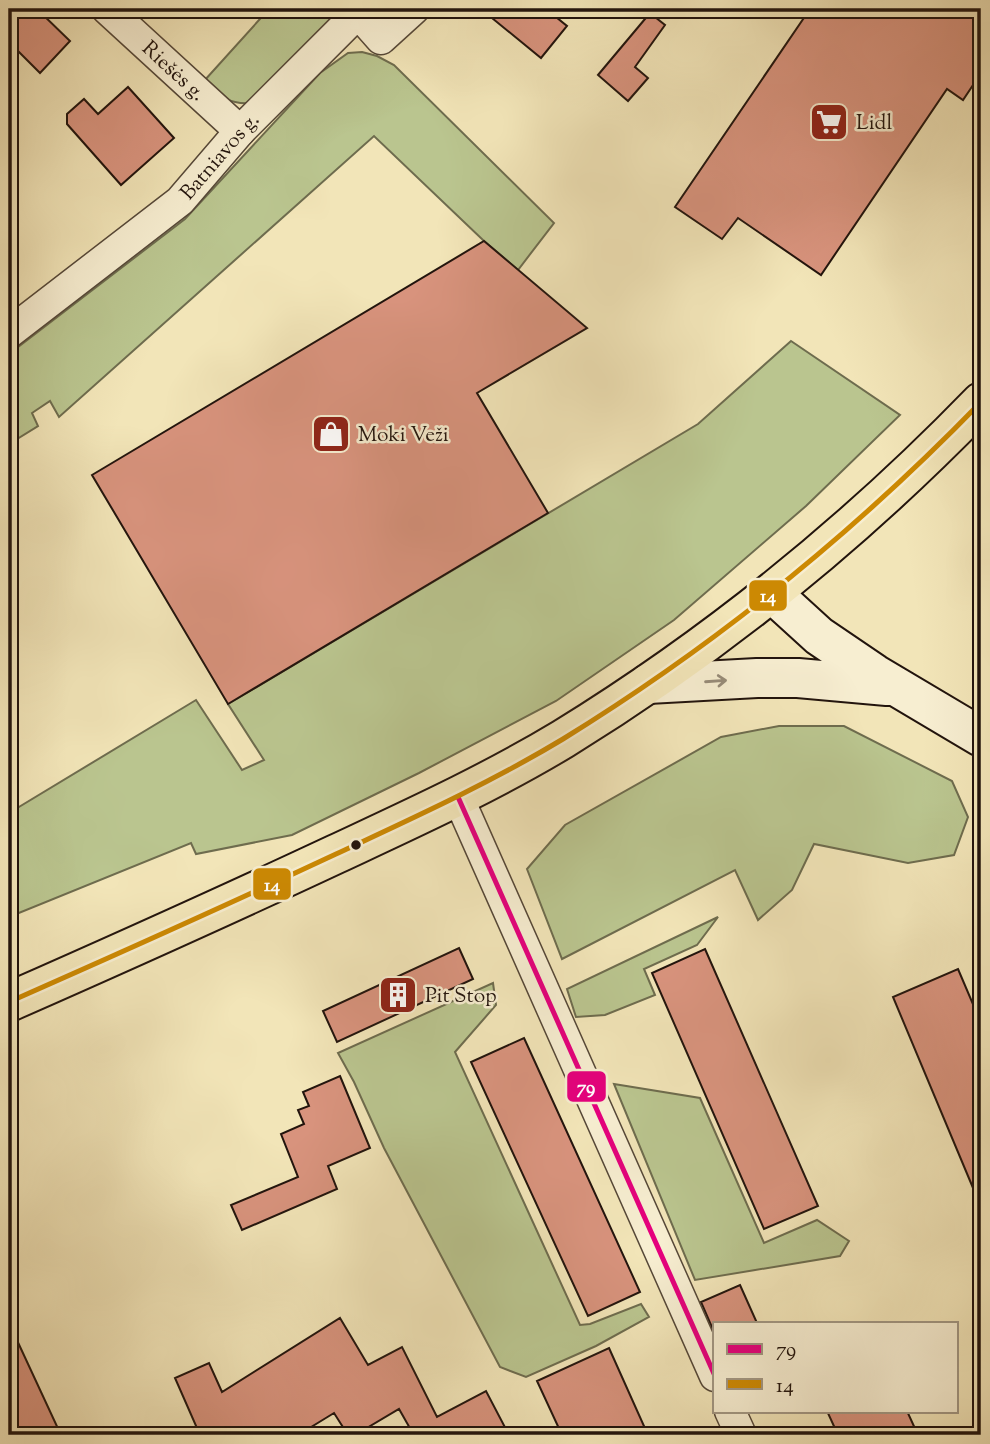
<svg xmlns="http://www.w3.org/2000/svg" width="990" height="1444" viewBox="0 0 990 1444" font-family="'Sorts Mill Goudy',serif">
  <rect width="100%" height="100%" fill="#f2e5b8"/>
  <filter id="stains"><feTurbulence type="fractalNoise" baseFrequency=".00286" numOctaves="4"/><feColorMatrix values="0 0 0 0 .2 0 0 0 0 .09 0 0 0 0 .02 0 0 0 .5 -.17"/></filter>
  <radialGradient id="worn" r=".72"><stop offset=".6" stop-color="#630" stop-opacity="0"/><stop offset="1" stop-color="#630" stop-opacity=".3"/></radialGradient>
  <path fill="#bac58f" stroke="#6e6c4e" stroke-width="2" d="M269 9H332L329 23 251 103C229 105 219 95 204 81Z
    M362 52 377 56 394 65 554 223 518 270 484 241 374 136 59 417 50 401 32 413 38 426 9 444V354L185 219 320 73 348 53Z
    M791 341 900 415 806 506 674 620 556 701 419 773 292 835 196 854 191 843 9 917V813L196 700 242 770 264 760 228 704 698 424Z
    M779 726H844L952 781 968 817 954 855 908 863 814 844 792 890 758 920 735 870 562 959 527 869 565 825 721 737Z
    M718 917 697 945 644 969 655 995 605 1015 576 1017 567 989Z
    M493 983 496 1005 455 1052 580 1325 590 1324 641 1304 649 1317 596 1346 526 1377 500 1367 384 1148 354 1082 338 1053Z
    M614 1084 700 1098 764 1243 817 1220 849 1241 840 1256 695 1280Z"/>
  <path fill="#d8937d" stroke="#22140d" stroke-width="2" d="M9 9H37L70 41 40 73 9 42Z
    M481 9H546L567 26 541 58Z
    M810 9H981V73L963 100 947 89 821 275 738 218 722 239 675 207Z
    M650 13 665 25 635 67 648 78 628 101 598 75Z
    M128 87 174 138 121 185 67 124V114L84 99 98 114Z
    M484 241 587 328 477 393 548 513 228 704 92 475Z
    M459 948 473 979 337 1042 323 1011Z
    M705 949 818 1206 764 1229 652 973Z
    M958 969 981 1023V1207L893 997Z
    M524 1038 640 1292 588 1316 471 1062Z
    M340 1076 370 1148 328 1166 337 1189 242 1230 231 1205 298 1177 281 1134 304 1124 298 1110 309 1106 303 1092Z
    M740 1285 757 1323H715L714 1332 701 1302Z
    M340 1318 368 1365 402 1347 437 1417 486 1391 509 1435H402L411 1430 399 1409 355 1435H348L334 1413 298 1435H200L175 1378 209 1363 222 1392Z
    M9 1323 61 1435H9Z
    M609 1348 648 1435H562L537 1381Z
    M827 1411H907L918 1435H838Z"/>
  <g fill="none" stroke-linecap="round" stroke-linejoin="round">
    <defs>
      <g id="minor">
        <path id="s1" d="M107 9 240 131"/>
        <path id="s2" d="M9 333 180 201 240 131 358 13 381 39 414 9"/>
        <path d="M458 797 715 1376"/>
        <path d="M730 1411 741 1435"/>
      </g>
      <path id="secondary" d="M773 594 819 636 875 674 981 737
        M648 684 757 678H798L887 686"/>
      <path id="primary" d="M9 1002C118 954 227 905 336 854 413 818 490 783 563 739 719 643 854 533 981 402"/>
    </defs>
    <use href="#minor" stroke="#564838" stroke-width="33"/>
    <use href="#secondary" stroke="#22140d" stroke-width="42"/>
    <use href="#primary" stroke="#22140d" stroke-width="42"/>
    <use href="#minor" stroke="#f7eed1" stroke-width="30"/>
    <use href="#secondary" stroke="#f7eed1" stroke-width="38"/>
    <use href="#primary" stroke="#f2e5b8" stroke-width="38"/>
    <defs>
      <path id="bus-1" d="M458 797 715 1376"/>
      <path id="bus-2" d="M9 1002C118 954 227 905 336 854 413 818 490 783 563 739 719 643 854 533 981 402"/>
    </defs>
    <use href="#bus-1" stroke="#f7eed1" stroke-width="10"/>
    <use href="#bus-2" stroke="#f7eed1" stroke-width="10"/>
    <use href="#bus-1" stroke="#e5007d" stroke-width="5"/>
    <use href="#bus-2" stroke="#cc8903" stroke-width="5"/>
  </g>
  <defs><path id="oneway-shaft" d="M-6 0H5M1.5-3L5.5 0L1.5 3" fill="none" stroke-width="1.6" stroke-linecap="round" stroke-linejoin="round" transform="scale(1.75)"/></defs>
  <use stroke="#978c79" href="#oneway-shaft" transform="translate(716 681) rotate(-4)"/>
  <defs>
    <symbol id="supermarket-square" viewBox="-11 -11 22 22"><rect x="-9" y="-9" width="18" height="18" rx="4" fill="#8f2418" stroke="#f7eed1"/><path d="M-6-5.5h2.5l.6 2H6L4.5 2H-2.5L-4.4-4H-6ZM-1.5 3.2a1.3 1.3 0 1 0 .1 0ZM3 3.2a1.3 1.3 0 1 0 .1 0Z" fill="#fff"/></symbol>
    <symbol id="shop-square" viewBox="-11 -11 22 22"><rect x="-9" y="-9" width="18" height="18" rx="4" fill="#8f2418" stroke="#f7eed1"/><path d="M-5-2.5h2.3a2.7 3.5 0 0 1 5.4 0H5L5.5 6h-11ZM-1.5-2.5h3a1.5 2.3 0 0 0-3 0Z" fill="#fff"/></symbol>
    <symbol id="building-square" viewBox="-11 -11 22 22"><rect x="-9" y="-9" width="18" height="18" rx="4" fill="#8f2418" stroke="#f7eed1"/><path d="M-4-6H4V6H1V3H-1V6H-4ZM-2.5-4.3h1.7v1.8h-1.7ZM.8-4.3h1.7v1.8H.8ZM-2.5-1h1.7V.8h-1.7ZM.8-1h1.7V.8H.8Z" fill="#fff"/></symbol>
  </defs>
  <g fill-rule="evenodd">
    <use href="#supermarket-square" x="807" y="100" width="44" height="44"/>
    <use href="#shop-square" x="309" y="412" width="44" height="44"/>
    <use href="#building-square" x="376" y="973" width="44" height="44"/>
  </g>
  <circle fill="#22140d" stroke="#f7eed1" stroke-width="2.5" cx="356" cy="845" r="6"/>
  <g text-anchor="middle" stroke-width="5" stroke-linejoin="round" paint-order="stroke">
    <g font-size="21" fill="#22140d" stroke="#f7eed1">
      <text dy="7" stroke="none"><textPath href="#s1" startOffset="91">Riešės g.</textPath></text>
      <text dy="7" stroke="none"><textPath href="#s2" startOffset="276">Batniavos g.</textPath></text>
    </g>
    <g font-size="21" fill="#22140d" stroke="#f7eed1" text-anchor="start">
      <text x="856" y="129">Lidl</text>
      <text x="358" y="441">Moki Veži</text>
      <text x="425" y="1002">Pit Stop</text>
    </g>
  </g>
  <g stroke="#f7eed1" stroke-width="2.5">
    <rect x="748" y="579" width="40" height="33" rx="7" fill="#cc8903"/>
    <rect x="252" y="867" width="40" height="34" rx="7" fill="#cc8903"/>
    <rect x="566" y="1070" width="41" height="33" rx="7" fill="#e5007d"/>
  </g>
  <g font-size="19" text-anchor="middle" font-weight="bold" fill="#fff">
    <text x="768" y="602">14</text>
    <text x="272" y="891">14</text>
    <text x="586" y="1093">79</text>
  </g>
  <rect width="990" height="1444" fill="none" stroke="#f2e5b8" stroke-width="35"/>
  <rect x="10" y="10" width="969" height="1423" fill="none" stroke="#22140d" stroke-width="3.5"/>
  <rect x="18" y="18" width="955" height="1409" fill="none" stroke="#22140d" stroke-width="2"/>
  <rect x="713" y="1322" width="245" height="91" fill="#f7eed1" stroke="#a29783" stroke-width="2"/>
  <rect x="727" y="1344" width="35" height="10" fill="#e5007d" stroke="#a29783" stroke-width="2"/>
  <text x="776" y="1356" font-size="21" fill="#22140d">79</text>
  <rect x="727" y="1379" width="35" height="10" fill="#cc8903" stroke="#a29783" stroke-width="2"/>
  <text x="776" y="1392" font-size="21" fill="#22140d">14</text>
  <rect width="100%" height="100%" filter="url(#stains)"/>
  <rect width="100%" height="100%" fill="url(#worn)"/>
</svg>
